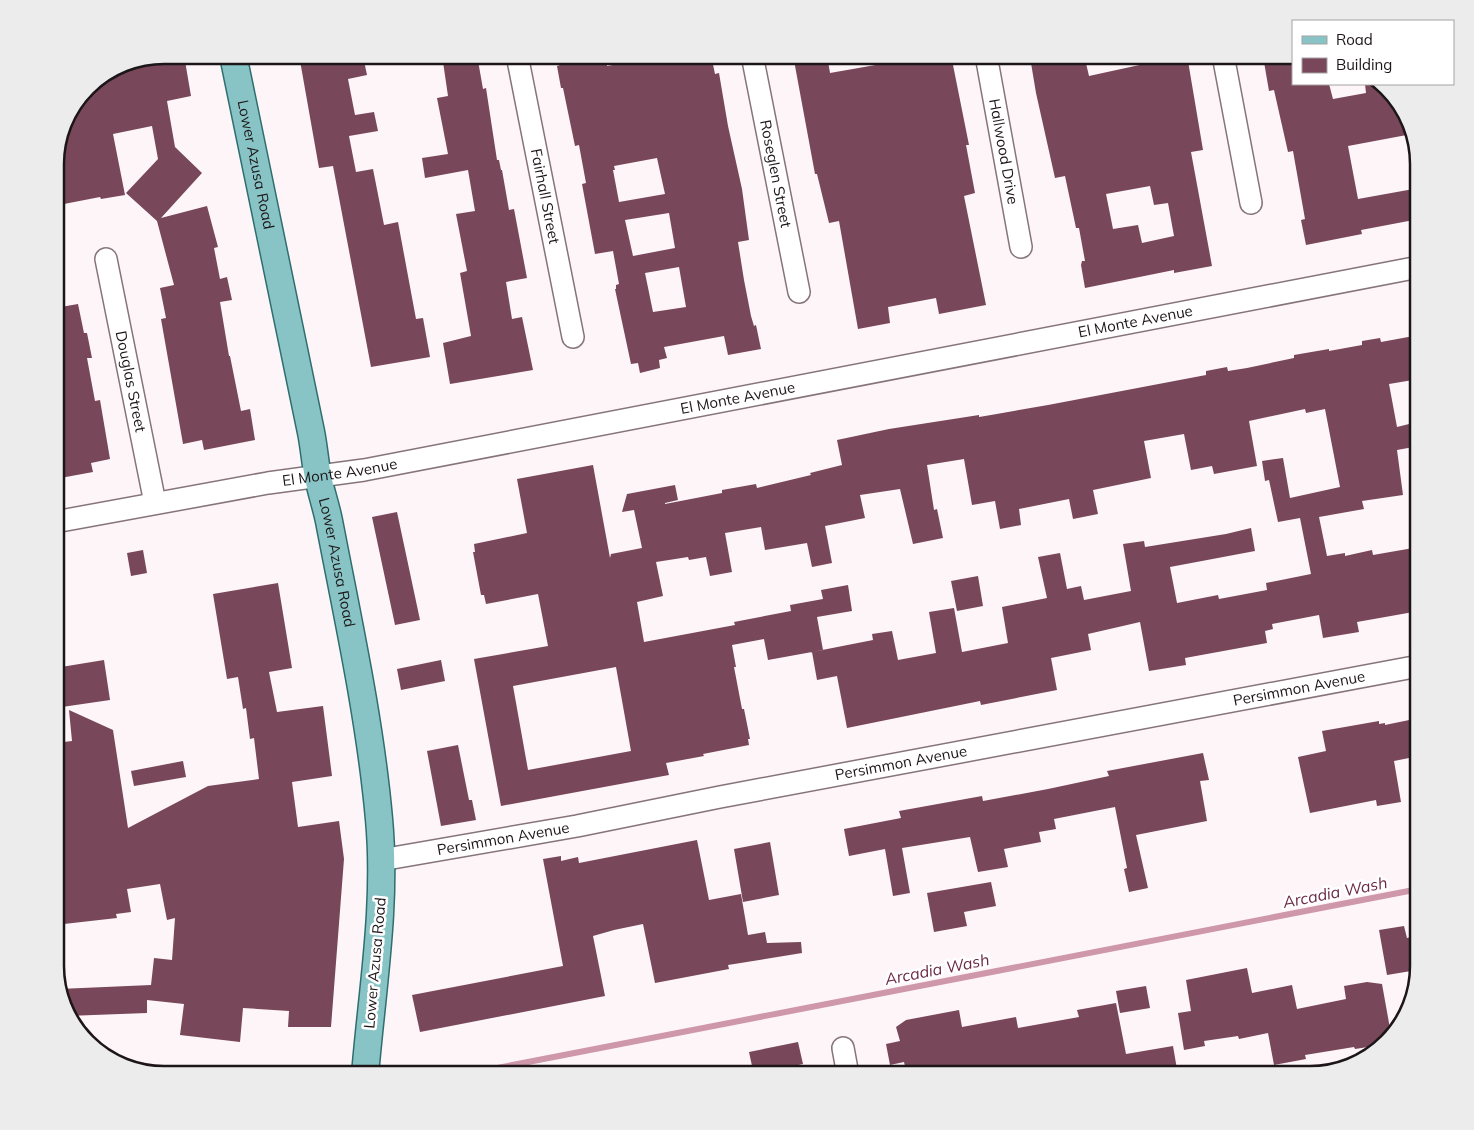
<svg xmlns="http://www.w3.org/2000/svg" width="1474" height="1130" viewBox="0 0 1474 1130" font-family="Mulish,sans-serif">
  <rect width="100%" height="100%" fill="#fef5f8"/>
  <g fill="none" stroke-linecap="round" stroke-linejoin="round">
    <path stroke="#ce97aa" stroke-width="6" d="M461 1075 1419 889"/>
  </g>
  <path fill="#784759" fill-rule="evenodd" d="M164 55H184L191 96 167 101 175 147 202 173 161 218 207 206 218 247 214 248 220 279 227 277 232 300 220 302 229 356H230L241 411 250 409 255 440 204 450 202 440 183 444 161 319 166 318 160 288 174 285 157 221 126 193 158 159 152 126 113 134 125 195 101 199 100 197 64 204 55 157 64 124 73 123 71 110 92 82 123 63Z
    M299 55H331L332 62 363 56 367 75 348 79 355 115 374 112 378 131 349 136 356 172 373 169 384 225 398 222 416 319 423 318 430 357 371 367 333 166 319 168Z
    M442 55H477L483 89 486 88 497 160H499L501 170H502L509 210 514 209 527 278 506 282 512 319 522 317 533 370 450 384 443 343 471 336 460 273 467 271 456 214 475 211 468 170 425 178 422 158 448 154 437 98 448 96Z
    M558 55H605L607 66 659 57 660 63 701 55H711L715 74 719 73 728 126 742 189 749 240 738 242 744 280 751 316 754 326 756 325 761 349 728 355 724 336 664 347 667 358 659 360 660 368 640 373 638 363 631 364 615 289H616V285L619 284 613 251 595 254 582 184 586 183 579 145 575 146 563 88H561L557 66 560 65ZM657 158 665 194 619 202 613 170H615L614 166ZM669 213 675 248 633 256 625 220ZM679 267 686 307 653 312 645 273Z
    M793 55H827L830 73 904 60 903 55H951L969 145H966L975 193 964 196 986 305 939 314 936 298 888 307 890 323 858 329 839 221 829 223 817 174H815Z
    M1033 55H1081L1082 59H1085L1089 76 1144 64 1143 55H1187L1203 150 1191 152 1212 266 1174 273V270L1085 288 1081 265 1082 261H1085L1079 228H1076L1065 176 1055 178 1036 93 1031 63H1034ZM1150 186 1154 205 1168 203 1174 236 1142 243 1138 225 1113 229 1106 194Z
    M1293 57V84H1329L1333 99 1366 93 1365 84H1382L1408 116 1412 134 1348 146 1358 199 1419 188V219L1361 230 1362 234 1306 245 1301 220 1305 219 1293 151 1288 152 1274 90 1269 91 1264 62Z
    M78 304 84 333H87L92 358H87L95 401 100 400 110 459 91 463 93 472 55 479V308Z
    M1419 335V379L1389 384 1397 427 1413 423 1414 426 1419 425V446L1397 450 1403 495 1362 501 1364 509 1319 517 1327 556 1345 553V556L1372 550 1373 555 1419 547V611L1357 622 1359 632 1323 638 1319 615 1272 624 1273 629 1265 631 1267 643 1185 658 1186 665 1149 671 1140 622 1088 634 1091 650 1051 658 1057 690 981 705 980 701 847 728 837 676 817 680 812 652 873 640 872 634 892 631 898 660 936 653 929 612 954 608 962 652 1008 643 1002 607 1047 598 1038 557 1060 553 1067 589 1081 586 1084 600 1131 591 1123 544 1144 541 1145 547 1226 534 1251 528 1255 551 1170 567 1177 603 1218 595 1219 599 1267 590 1266 583 1311 574 1300 518 1278 522 1269 480 1265 481 1262 461 1283 458 1290 498 1340 487 1325 409 1306 413 1305 409 1249 421 1257 466 1214 474 1212 466 1191 470 1184 434 1144 441 1151 478 1093 490 1098 514 1073 519 1069 499 1019 509 1021 525 1000 529 995 501 972 505 964 459 927 465 934 510 937 509 943 538 913 544 900 489 860 495 865 518 825 526 832 563 812 567 807 543 765 550 761 527 725 533 732 572 710 576 706 557 689 560 688 557 656 562 663 596 637 602 644 642 735 625 734 622 791 611 790 605 823 599 821 590 848 585 852 611 817 617 823 650 768 660 764 639 732 645 736 667H734L742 709H744L750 739H748L749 745 703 754 704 756 666 763 669 775 501 806 474 659 548 646 538 594 486 604 484 595H481L473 552H475L474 544 527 533 517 479 593 465 610 558 611 554 642 548 634 510 622 512 627 494 675 485 678 500 665 503V504L722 493V490L756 484 757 488 811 475 810 473 842 465 837 440 889 429 979 415V417L991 415 1048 405 1206 375V371L1227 367 1228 371 1247 368 1294 358V355L1329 349V351L1362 345V341L1380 338 1381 342ZM616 667 631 751 528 770 513 686Z
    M397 512 420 620 395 625 372 517Z
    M143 550 147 573 131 576 127 553Z
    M978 576 983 606 957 611 951 581Z
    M278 583 292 668 269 672 277 712 323 706 332 776 292 782 298 827 339 821 344 859 331 1027H288L289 1011 243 1008 240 1042 180 1035 184 1004 147 1000V1013L67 1016 59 989 151 985 154 958 172 960 175 918 167 920 160 884 127 889 131 912 116 914 117 918 55 925V743L72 741 69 710 113 730 128 828 208 786 259 779 254 738 250 739 246 708 243 709 238 677 227 679 213 594Z
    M104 660 110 700 55 708V668Z
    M441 660 445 681 401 690 397 669Z
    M1419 718V756L1394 761 1401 802 1377 806 1376 800 1310 813 1298 757 1326 751 1322 731 1379 721V724L1385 723V725Z
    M458 745 469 800H472L476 820 441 826 427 751Z
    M1203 753 1209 780 1200 781 1207 821 1136 835 1148 888 1129 892 1124 869 1127 868 1115 807 1054 819 1056 829 1039 832 1041 842 1004 849 1008 867 978 872 970 837 902 848 910 893 893 896 885 849 849 856 844 829 901 818 899 811 982 796 983 801 1048 789 1109 776 1107 771Z
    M183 761 186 777 134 786 131 771Z
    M697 840 709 900 741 894 748 935 765 932 767 943 801 942 802 953 728 965 729 969 655 983 643 924 614 930 593 936 605 996 420 1032 412 995 563 966 543 859 561 856V861L578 857 579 863Z
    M770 842 779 895 743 902 734 849Z
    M991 882 996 906 964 912 967 926 934 932 927 893Z
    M1404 926 1407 938 1416 936 1419 961 1410 963 1411 971 1387 975 1379 930Z
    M1247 968 1252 993 1292 985 1297 1009 1346 999 1344 986 1367 982 1382 984 1391 1034 1382 1036 1383 1043 1381 1045 1355 1049 1354 1047 1305 1055 1306 1059 1274 1065 1268 1033 1239 1039 1238 1036 1204 1041 1205 1046 1184 1050 1178 1013 1191 1011 1186 980Z
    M1146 986 1150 1008 1120 1013 1116 991Z
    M1116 1003 1126 1054 1173 1046 1178 1075H907L904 1062 890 1065 886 1044 900 1041 896 1027 906 1020 959 1010 962 1027 1016 1017 1018 1028 1079 1017 1077 1010Z
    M798 1042 803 1064 785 1068 786 1075H754L749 1052Z"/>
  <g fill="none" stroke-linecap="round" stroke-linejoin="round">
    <defs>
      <g id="minor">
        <path id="s1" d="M517 55 573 337"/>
        <path id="s2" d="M752 55 799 292"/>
        <path id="s3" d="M986 55 1021 247"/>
        <path d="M1223 55 1251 203"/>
        <path id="s4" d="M106 259 155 503"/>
        <path id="s5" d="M55 522 268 483 364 470 1419 267"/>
        <path id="s6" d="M381 860 577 826 720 797 1419 666"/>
        <path d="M843 1048 848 1075"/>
      </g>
      <g id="major">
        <path id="s7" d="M233 55 311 432C314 447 315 462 318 477 321 492 326 506 329 521 348 620 370 719 379 819 387 905 372 990 365 1075"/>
      </g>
    </defs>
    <use href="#minor" stroke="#86747a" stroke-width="24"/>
    <use href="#major" stroke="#2f6d6f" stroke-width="29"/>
    <use href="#minor" stroke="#fff" stroke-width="21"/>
    <use href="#major" stroke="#88c4c5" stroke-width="26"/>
  </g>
  <g text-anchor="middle" stroke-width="5" stroke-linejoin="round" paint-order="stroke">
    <g font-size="15" fill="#1d1618" stroke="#fff">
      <text dy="5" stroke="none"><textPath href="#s3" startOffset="98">Hallwood Drive</textPath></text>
      <text dy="5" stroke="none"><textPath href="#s7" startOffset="112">Lower Azusa Road</textPath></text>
      <text dy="5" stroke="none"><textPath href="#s2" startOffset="121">Roseglen Street</textPath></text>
      <text dy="5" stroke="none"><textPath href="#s1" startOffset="144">Fairhall Street</textPath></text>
      <text dy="5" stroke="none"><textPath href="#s5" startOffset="1099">El Monte Avenue</textPath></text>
      <text dy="5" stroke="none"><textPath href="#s4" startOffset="125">Douglas Street</textPath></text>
      <text dy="5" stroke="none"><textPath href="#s5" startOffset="694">El Monte Avenue</textPath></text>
      <text dy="5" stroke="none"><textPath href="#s5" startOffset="289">El Monte Avenue</textPath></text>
      <text dy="5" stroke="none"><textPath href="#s7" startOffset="518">Lower Azusa Road</textPath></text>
      <text dy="5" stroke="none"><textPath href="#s6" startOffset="934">Persimmon Avenue</textPath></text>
      <text dy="5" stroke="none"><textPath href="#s6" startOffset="529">Persimmon Avenue</textPath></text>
      <text dy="5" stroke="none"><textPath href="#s6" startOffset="124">Persimmon Avenue</textPath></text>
      <text transform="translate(375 963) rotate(-85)" y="5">Lower Azusa Road</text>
    </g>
    <g font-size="16" font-style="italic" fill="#6c2945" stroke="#fff">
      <text transform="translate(1335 892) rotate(-11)" y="6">Arcadia Wash</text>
      <text transform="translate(937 969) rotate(-11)" y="6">Arcadia Wash</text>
    </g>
  </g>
  <path d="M0 0H1474V1130H0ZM164 64H1310A100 100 0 0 1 1410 164V966A100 100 0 0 1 1310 1066H164A100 100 0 0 1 64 966V164A100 100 0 0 1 164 64Z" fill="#edeced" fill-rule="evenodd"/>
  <path fill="none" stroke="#1d1618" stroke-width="2.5" d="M164 64H1310A100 100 0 0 1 1410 164V966A100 100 0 0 1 1310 1066H164A100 100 0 0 1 64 966V164A100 100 0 0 1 164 64Z"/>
  <rect x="1292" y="20" width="162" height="65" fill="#ffffff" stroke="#a5a2a3"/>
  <rect x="1302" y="36" width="25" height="8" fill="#88c4c5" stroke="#a5a2a3"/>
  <text x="1336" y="45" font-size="15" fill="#1d1618">Road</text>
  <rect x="1302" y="58" width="25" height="15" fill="#784759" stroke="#a5a2a3"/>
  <text x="1336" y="70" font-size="15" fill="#1d1618">Building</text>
</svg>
